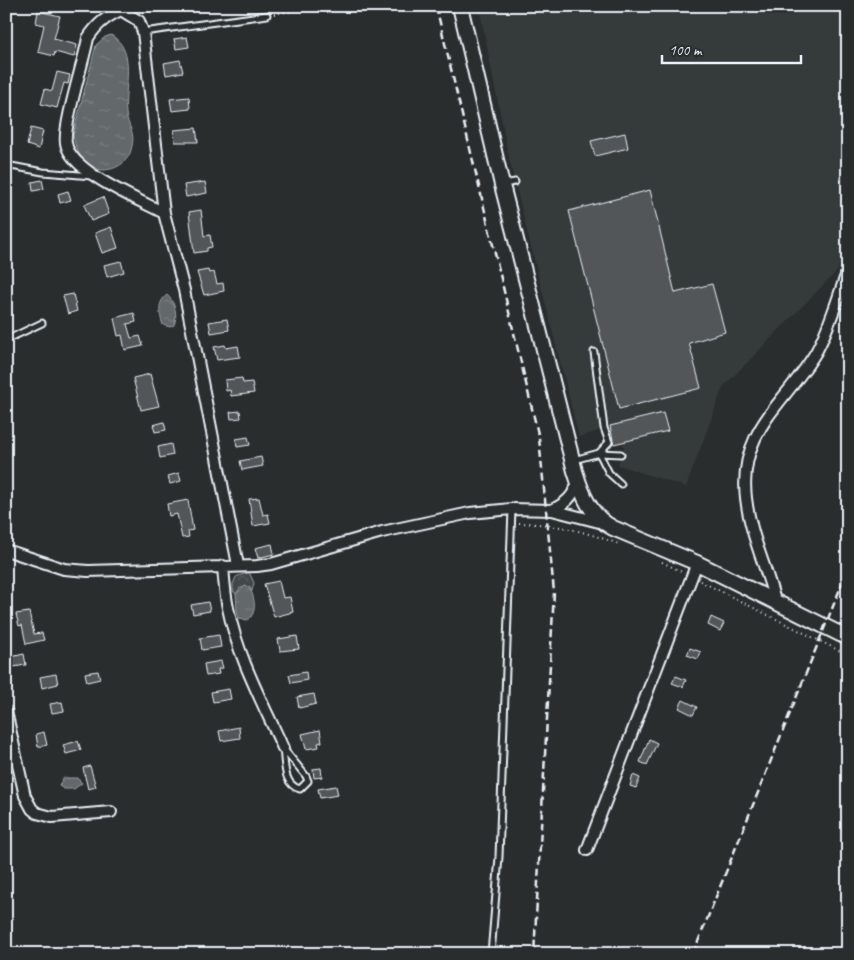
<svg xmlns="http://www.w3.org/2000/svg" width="854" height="960" viewBox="0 0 854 960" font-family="Caveat,sans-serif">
  <defs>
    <pattern id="forest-crowns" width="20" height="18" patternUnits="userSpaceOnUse" patternTransform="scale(1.25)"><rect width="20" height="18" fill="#424648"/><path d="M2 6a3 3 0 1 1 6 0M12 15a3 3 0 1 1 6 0" fill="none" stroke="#5d6163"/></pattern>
    <pattern id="water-ripples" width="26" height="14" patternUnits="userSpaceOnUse" patternTransform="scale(1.25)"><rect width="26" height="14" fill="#63686b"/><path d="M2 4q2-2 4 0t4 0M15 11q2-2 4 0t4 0" fill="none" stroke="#797e81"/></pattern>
  </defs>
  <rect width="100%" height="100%" fill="#2a2d2e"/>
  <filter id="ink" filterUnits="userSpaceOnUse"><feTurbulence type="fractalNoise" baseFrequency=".02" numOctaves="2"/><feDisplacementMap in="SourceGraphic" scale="10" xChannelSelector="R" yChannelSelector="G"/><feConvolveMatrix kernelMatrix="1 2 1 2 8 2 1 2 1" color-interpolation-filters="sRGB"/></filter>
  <g filter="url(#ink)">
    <path fill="#363a3b" d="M479 6H848V215L838 270 723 387 686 487 618 465 624 447 622 442 614 444 610 427 579 437 510 163Z"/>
    <path fill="url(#forest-crowns)" stroke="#959ca0" d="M249 572 254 583 252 591 249 587 240 588 236 594 233 591V584L236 577Z"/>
    <path fill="url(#water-ripples)" stroke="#989fa3" d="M111 35C138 51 123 88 126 113 127 127 137 131 131 150 127 166 107 175 91 167 80 162 75 146 73 135L96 45 105 37Z
      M167 295C175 301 178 316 174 325L170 327 163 325C159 314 157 302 167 295Z
      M245 586 249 587C255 597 258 614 247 620L239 618 237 611 236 594Z
      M63 778H77L82 783 74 789H64L59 786Z"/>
    <path fill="#535759" stroke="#e8f1f8" d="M38 11 60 16 54 39 77 45 74 57 55 52 54 56 38 52 44 25 36 23Z
      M187 37 189 47 176 49 174 39Z
      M180 60 183 72 166 75 164 63Z
      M57 72 70 75 68 84 64 83 57 108 41 104 45 89 52 91Z
      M189 97 190 109 172 111 170 99Z
      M31 128 43 131 39 149 27 145Z
      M196 128 198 142H175L174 130Z
      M625 133 628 148 595 156 591 141Z
      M42 180 44 189 33 191 32 182Z
      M205 182 207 193 186 197 184 185Z
      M650 190 675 293 712 284 725 332 689 343 701 388 619 409 569 211Z
      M68 191 71 200 60 203 58 194Z
      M103 197 109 214 91 221 84 205Z
      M201 210 204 236 210 235 212 247 207 248V251L194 253 189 212Z
      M111 227 118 248 102 253 95 233Z
      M121 261 124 272 107 277 104 265Z
      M208 270 209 273 214 272 217 284 223 283 224 291 204 295 197 272Z
      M73 294 77 311 68 314 63 296Z
      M134 313 136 322 127 324 131 338 140 336 143 346 125 350 122 335 118 336 114 318Z
      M227 319 229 330 211 333 209 322Z
      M225 345 226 348 238 346 240 357 217 360 214 347Z
      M150 374 159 406 141 410 133 378Z
      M242 378 243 383 252 382 254 393 231 396 230 390 226 391 225 380Z
      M240 411 241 418 231 419 230 412Z
      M663 413 668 431 614 444 610 426Z
      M164 422 166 430 155 432 153 425Z
      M248 437 250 445 237 447 236 439Z
      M171 444 173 455 160 458 158 447Z
      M261 457 263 466 242 470 240 461Z
      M179 473 181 481 170 484 168 476Z
      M259 498 263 515 268 514 270 523 253 526 249 499Z
      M188 500 193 530 188 531 189 537 182 538 177 514 169 516 167 504Z
      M272 544 274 554 258 558 255 548Z
      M279 581 283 598 290 597 293 612 274 617 264 584Z
      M208 602 210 611 193 614 191 605Z
      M29 612 34 634 42 633 44 640 26 644 22 625 19 626 16 614Z
      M711 617 724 623 720 631 708 625Z
      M219 635 221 647 202 650 200 638Z
      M297 636 299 649 280 651 278 639Z
      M690 648 701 652 698 659 687 655Z
      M24 654 26 665 13 667 11 657Z
      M221 661 223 668 218 669 219 674 206 676 204 664Z
      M98 671 100 679 87 682 85 673Z
      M306 672 307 680 291 683 289 675Z
      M56 674 58 684 42 688 40 677Z
      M676 676 686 680 683 687 672 683Z
      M229 689 231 699 213 702 211 692Z
      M314 694 316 704 299 708 297 697Z
      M683 700 697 707 693 715 679 708Z
      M62 702 64 711 52 713 50 704Z
      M239 727 240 738 221 741 219 731Z
      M320 730 322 742 318 743 319 747 306 749 302 734Z
      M44 732 47 745 38 747 36 734Z
      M649 739 657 743 647 765 640 762Z
      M78 741 81 750 66 754 63 745Z
      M90 766 96 787 88 789 83 768Z
      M321 768 322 777 314 778 313 769Z
      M633 775 640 778 636 788 630 786Z
      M336 786 338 795 320 798 318 789Z"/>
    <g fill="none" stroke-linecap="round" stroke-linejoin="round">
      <defs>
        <path id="lane" d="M143 32 267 15
          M6 165 43 172 92 176
          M503 184 515 182
          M6 340 42 323
          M574 460 599 453 609 442 604 428 594 352
          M621 484 609 473 599 453 621 454
          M283 748 306 776 308 781 300 789C283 785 285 763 283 748Z
          M491 954 499 857 512 509"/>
        <path id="street" d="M121 6V10L139 21 143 32 164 213 184 290 238 565
          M121 10C106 17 97 24 88 38 84 61 63 125 66 143 70 172 140 200 164 213
          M552 510C566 503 572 498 578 483
          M6 550 64 569 88 571 257 566 271 564 382 532 470 513 512 509 552 510 603 523
          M223 566C224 580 225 595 228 608 238 658 263 703 283 748
          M775 601C766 566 750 534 746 498 738 430 785 404 816 352 830 327 838 296 848 270
          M6 711 25 796 32 809 37 813 52 817 111 812
          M587 850 697 563"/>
        <path id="secondary" d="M460 6 502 185 575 471C582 494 590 516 613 528L697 563 848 638"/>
      </defs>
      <use href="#lane" stroke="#e8f1f8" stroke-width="9"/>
      <use href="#street" stroke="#e8f1f8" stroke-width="14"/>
      <use href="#secondary" stroke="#e8f1f8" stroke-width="18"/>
      <path stroke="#e8f1f8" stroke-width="2" stroke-dasharray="1 4" stroke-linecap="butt" d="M274 14C308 7 344 10 379 6
        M519 523C559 524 582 531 619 544
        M662 562 682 572
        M700 581 848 655"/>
      <use href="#lane" stroke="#2a2d2e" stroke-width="5"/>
      <use href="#street" stroke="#2a2d2e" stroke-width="10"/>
      <use href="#secondary" stroke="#2a2d2e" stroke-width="14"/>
      <path stroke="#e8f1f8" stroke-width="2.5" stroke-dasharray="8 4" stroke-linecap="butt" d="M436 6 539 438 554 592 534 954
        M693 954 848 569"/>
    </g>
  </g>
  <rect width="854" height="960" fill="none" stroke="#2a2d2e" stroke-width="25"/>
  <rect x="12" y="12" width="829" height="935" fill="none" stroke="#e8f1f8" stroke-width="2" filter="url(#ink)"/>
  <path d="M662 55v8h139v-8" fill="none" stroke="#e8f1f8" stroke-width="2.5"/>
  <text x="669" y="55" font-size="15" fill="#e8f1f8" stroke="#2a2d2e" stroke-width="4" paint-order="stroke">100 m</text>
</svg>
